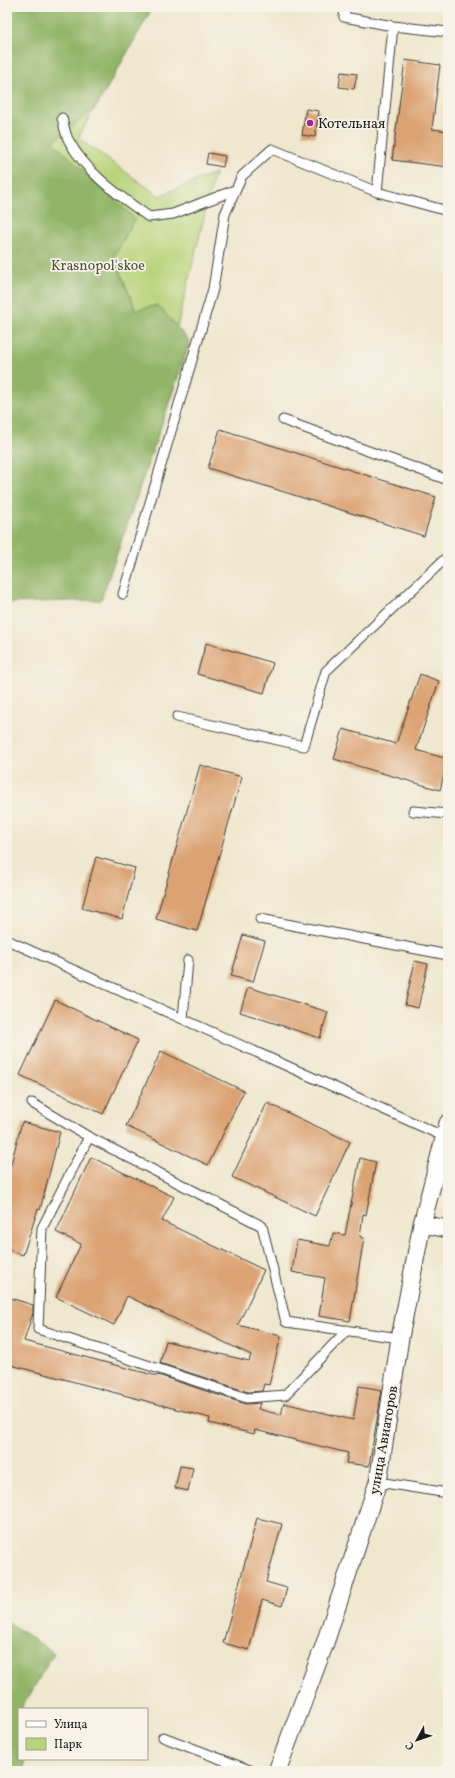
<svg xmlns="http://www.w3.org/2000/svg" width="455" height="1778" viewBox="0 0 455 1778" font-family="Vollkorn,serif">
  <rect width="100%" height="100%" fill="#f7f3e8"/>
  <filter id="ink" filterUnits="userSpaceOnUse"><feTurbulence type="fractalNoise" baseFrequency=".025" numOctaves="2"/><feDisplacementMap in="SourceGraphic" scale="8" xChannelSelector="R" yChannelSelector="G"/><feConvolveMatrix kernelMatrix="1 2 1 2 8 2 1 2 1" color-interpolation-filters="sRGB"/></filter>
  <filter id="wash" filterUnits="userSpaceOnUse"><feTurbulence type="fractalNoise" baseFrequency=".012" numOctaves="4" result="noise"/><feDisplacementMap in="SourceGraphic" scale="16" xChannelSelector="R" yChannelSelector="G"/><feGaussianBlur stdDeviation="0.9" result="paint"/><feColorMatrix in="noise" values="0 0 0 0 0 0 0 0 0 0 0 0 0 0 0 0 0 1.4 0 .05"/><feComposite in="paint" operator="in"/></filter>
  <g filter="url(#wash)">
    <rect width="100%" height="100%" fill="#efe7ce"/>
    <path fill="#b7d378" stroke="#6a784a" d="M7 7H152L78 138 159 196 215 173 158 404 7 345Z"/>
    <path fill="#91b568" stroke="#566842" d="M7 7H153L97 106 53 142 135 219 114 257 136 310 158 305 190 342 101 600 7 603Z
      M7 1621 54 1653 21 1709H19V1759H24V1771H7Z"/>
    <g id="blocks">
      <path fill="#dba373" d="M405 60 440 65 432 129 448 131V167L392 160Z
        M341 72 357 74 354 89 339 87Z
        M306 109 319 111 315 137 302 135Z
        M208 153 225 156 223 167 206 164Z
        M220 429 436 497 424 536 208 468Z
        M206 643 273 663 264 693 197 674Z
        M420 674 439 681 416 750 448 759 440 790 334 759 343 729 396 744Z
        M200 765 242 777 197 931 156 919Z
        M96 857 135 868 122 919 82 908Z
        M243 935 265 941 253 982 231 976Z
        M415 961 428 964 418 1008 405 1005Z
        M248 987 328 1012 320 1038 240 1012Z
        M55 1000 138 1040 103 1114 20 1075Z
        M161 1051 244 1091 208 1165 126 1126Z
        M267 1103 350 1142 315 1216 232 1177Z
        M22 1122 60 1132 40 1210 38 1209 23 1255 7 1249V1179Z
        M91 1157 174 1197 162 1221 264 1270 238 1325 281 1336 269 1385 264 1384 262 1391 248 1392 160 1363 166 1341 249 1361 251 1355 127 1296 114 1325 56 1297 81 1244 56 1232Z
        M360 1158 376 1162 366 1215 363 1214 360 1237 364 1238 350 1321 319 1316 325 1278 292 1272 297 1240 330 1246 333 1233 345 1235Z
        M7 1297 33 1305V1313L24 1341 157 1376 158 1375 245 1404 260 1403 258 1409 281 1415 284 1403 353 1420 359 1386 382 1390 369 1466 346 1463 348 1453 255 1430 254 1434 209 1423 210 1418 7 1364Z
        M180 1466 193 1468 188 1491 175 1488Z
        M257 1518 282 1524 266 1582 287 1588 282 1606 262 1600 249 1650 223 1643Z"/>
    </g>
  </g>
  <g filter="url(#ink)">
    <use href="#blocks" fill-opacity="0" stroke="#3c3a37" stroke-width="1"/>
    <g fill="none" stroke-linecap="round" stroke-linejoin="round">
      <defs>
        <path id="service" d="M345 7 344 17 393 26 448 32
          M62 118C64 125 65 134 69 141 87 174 120 196 149 217L173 214 235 190
          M377 192 393 26
          M283 420 448 480
          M123 594 213 289 225 214 242 176 272 149 377 192 448 211
          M177 717 304 746 326 671 448 556
          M413 811 448 814
          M260 919 448 955
          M7 940 445 1137
          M183 1019 188 960
          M32 1103 89 1137 262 1226 286 1322 400 1338
          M89 1137 42 1228 38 1329 247 1398 285 1395 347 1330
          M378 1482 448 1493
          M163 1737 252 1771"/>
        <path id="minor" d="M422 1224 448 1229
          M277 1771 324 1646 378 1482 400 1338 422 1224 448 1123"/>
      </defs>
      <use href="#service" stroke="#3c3a37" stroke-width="11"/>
      <use href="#minor" stroke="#3c3a37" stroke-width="19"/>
      <use href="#service" stroke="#fff" stroke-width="9"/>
      <use href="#minor" stroke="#fff" stroke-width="17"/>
    </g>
  </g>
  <circle fill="#b5179e" stroke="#f7f3e8" stroke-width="1.5" cx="310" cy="123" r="4"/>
  <g text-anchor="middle" stroke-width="3.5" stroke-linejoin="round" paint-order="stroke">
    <g font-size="14" fill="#1c1c1c" stroke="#f7f3e8" text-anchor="start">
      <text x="318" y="128">Котельная</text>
    </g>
    <g font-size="14" fill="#4a5338" stroke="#f7f3e8">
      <text x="98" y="270">Krasnopol'skoe</text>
    </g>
    <g font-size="14" fill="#1c1c1c" stroke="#f7f3e8">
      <text transform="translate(383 1440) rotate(-80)" y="5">улица Авиаторов</text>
    </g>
  </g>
  <rect width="455" height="1778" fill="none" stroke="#f7f3e8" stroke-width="24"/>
  <rect x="18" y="1708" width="130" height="52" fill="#f7f3e8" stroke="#9f9d96"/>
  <rect x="26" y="1721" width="20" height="6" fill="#ffffff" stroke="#9f9d96"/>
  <text x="54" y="1728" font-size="12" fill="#1c1c1c">Улица</text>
  <rect x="26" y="1738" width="20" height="12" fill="#b7d378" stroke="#9f9d96"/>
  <text x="54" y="1748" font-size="12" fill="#1c1c1c">Парк</text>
  <g transform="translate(417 1740) rotate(230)" stroke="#f7f3e8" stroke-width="3" paint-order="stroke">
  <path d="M0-3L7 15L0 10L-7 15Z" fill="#1c1c1c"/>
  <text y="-6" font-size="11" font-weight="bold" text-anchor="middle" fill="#1c1c1c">С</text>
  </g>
</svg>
